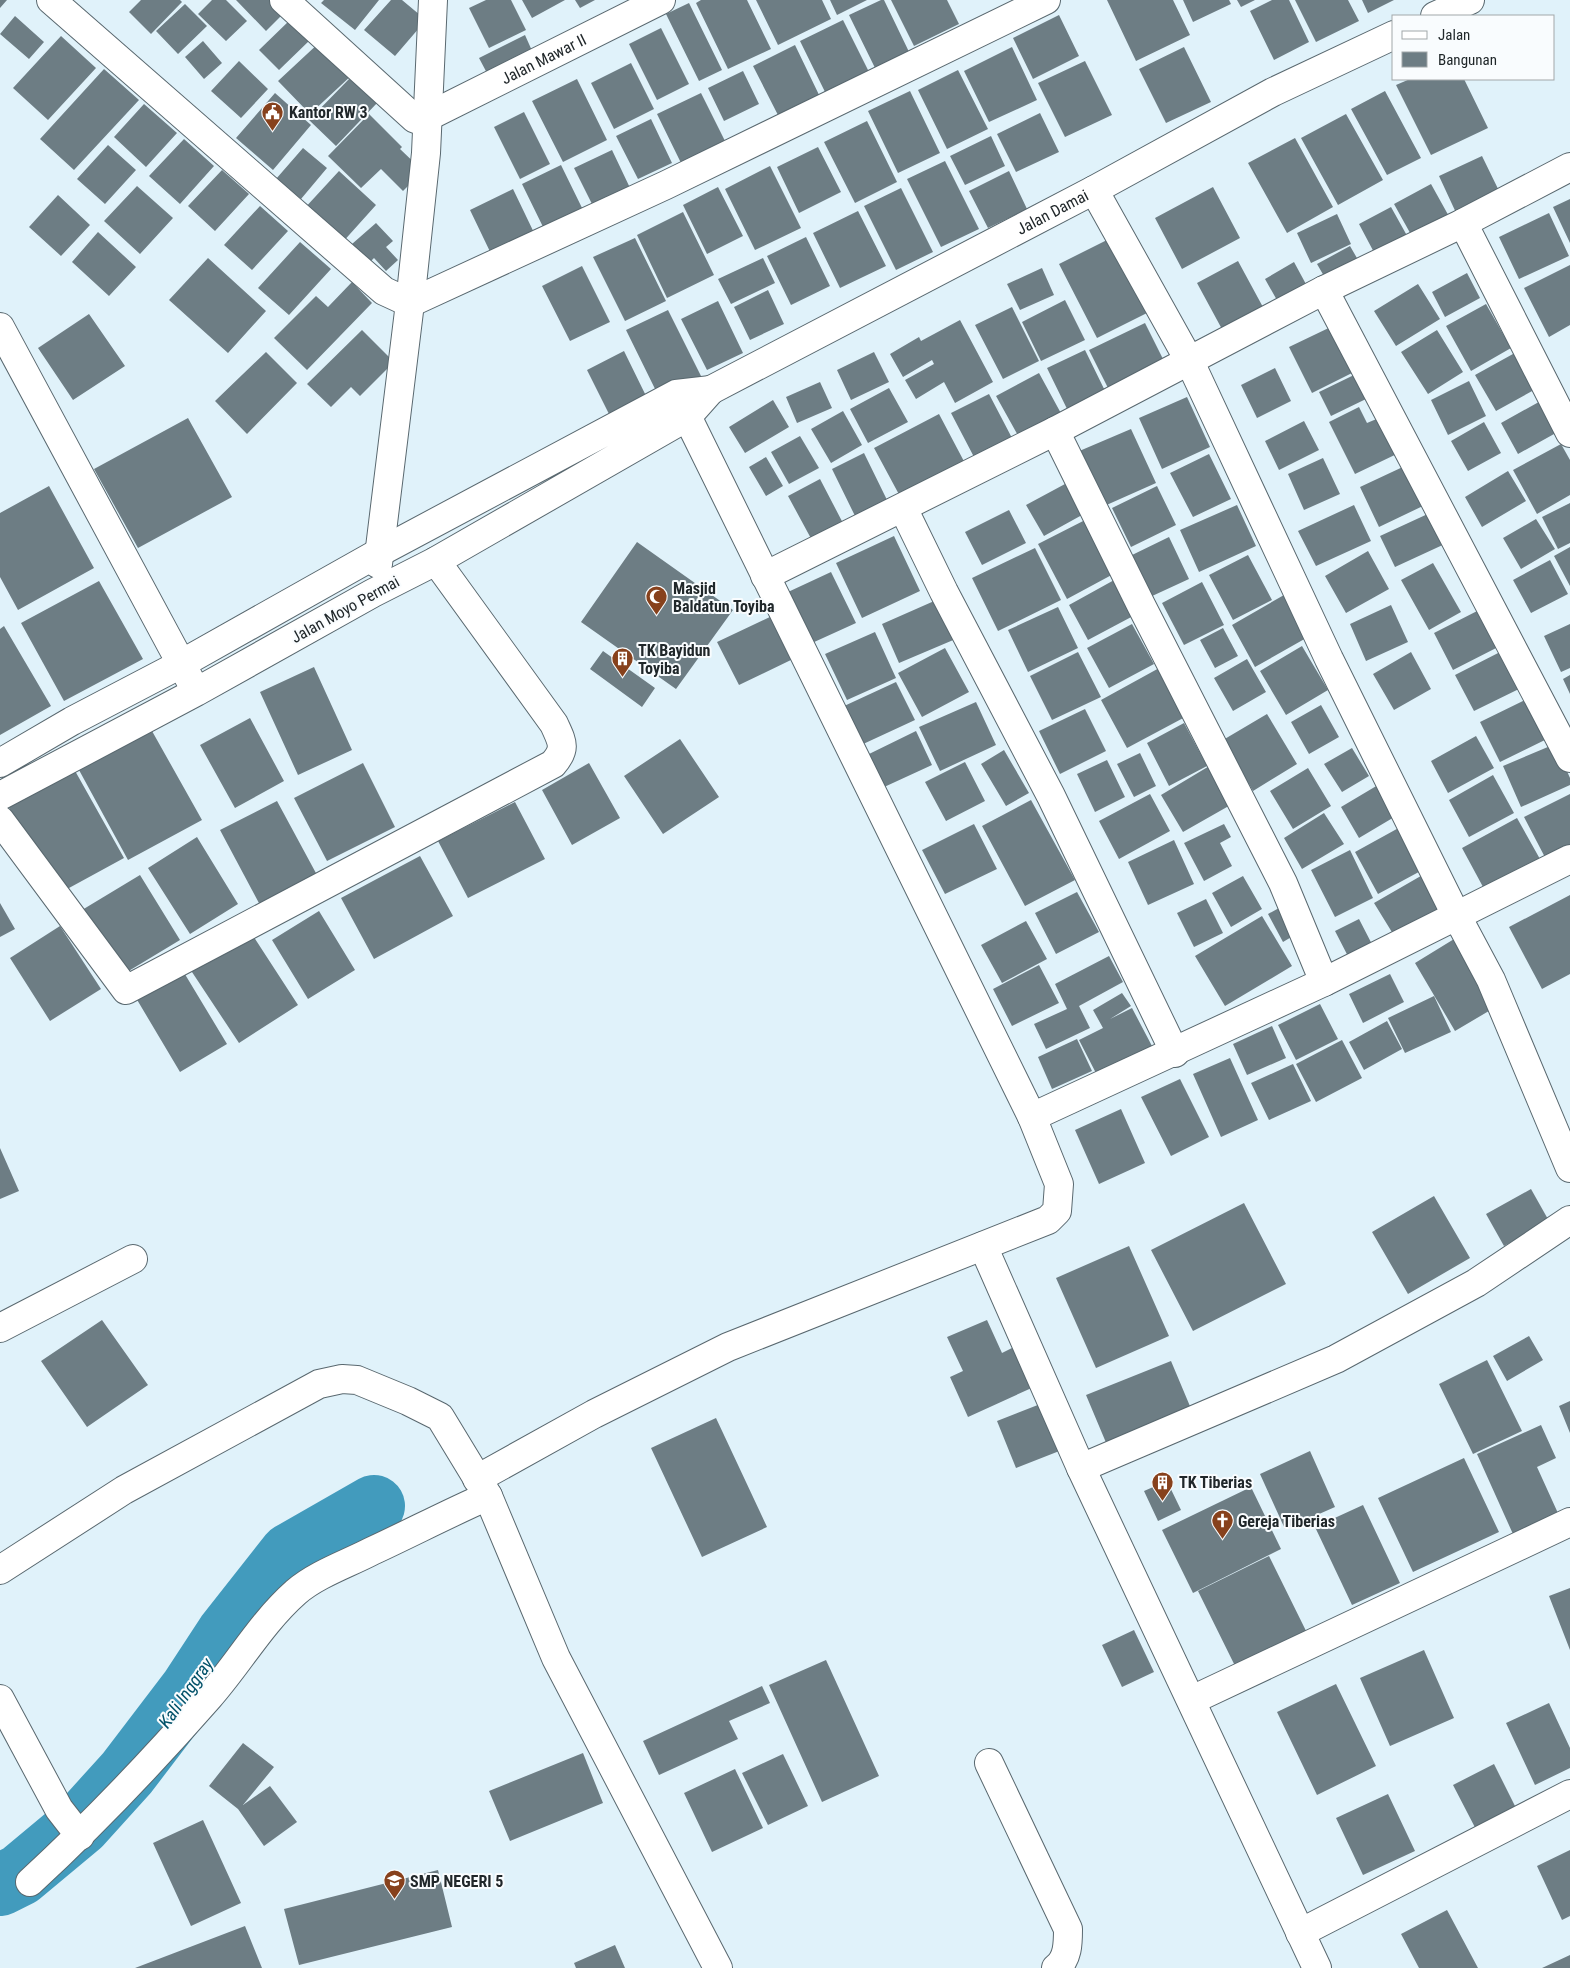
<svg xmlns="http://www.w3.org/2000/svg" width="1570" height="1968" viewBox="0 0 1570 1968" font-family="'Roboto Condensed',sans-serif">
  <rect width="100%" height="100%" fill="#e0f2fa"/>
  <g fill="none" stroke-linecap="round" stroke-linejoin="round">
    <path stroke="#429bbd" stroke-width="62" d="M0 1885 20 1875 80 1825 127 1773 191 1689 227 1634 290 1554 374 1506"/>
  </g>
  <path fill="#6d7d84" d="M0 0H7L0 8Z
    M141 0H180L182 2 151 34 129 12Z
    M212 0H226L247 21 226 41 198 14Z
    M236 0H274L285 12 266 31Z
    M324 0H379L355 30 321 3Z
    M391 0H402L426 20 395 56 364 30Z
    M486 0H511L526 30 489 48 469 8Z
    M522 0H565L532 18Z
    M575 0H595L580 8Z
    M701 0H747L771 49 728 69 696 3Z
    M756 0H822L831 19 778 45Z
    M830 0H867L837 15Z
    M881 0H884L911 56 877 72 849 15Z
    M891 0H947L959 24 914 46Z
    M1107 0H1173L1190 35 1136 61Z
    M1183 0H1229L1231 4 1193 22Z
    M1237 0H1255L1241 7Z
    M1272 0H1289L1309 42 1274 60 1250 11Z
    M1295 0H1348L1359 21 1316 42Z
    M1362 0H1394L1368 13Z
    M689 3 722 70 699 81 666 14Z
    M185 4 207 26 178 54 156 31Z
    M1059 15 1079 56 1033 79 1013 38Z
    M15 16 44 42 29 59 0 34Z
    M291 19 310 40 279 70 259 50Z
    M843 20 870 74 827 96 800 41Z
    M661 28 689 84 657 100 629 44Z
    M525 35 533 53 488 75 479 58Z
    M61 36 96 68 48 120 13 88Z
    M203 41 222 63 204 79 185 57Z
    M321 41 353 74 310 114 278 81Z
    M795 45 821 99 780 119 753 66Z
    M1012 47 1037 100 989 122 964 71Z
    M1184 47 1211 102 1166 123 1139 69Z
    M239 61 268 89 241 118 211 91Z
    M1085 61 1112 115 1065 137 1038 83Z
    M631 63 654 109 614 129 591 83Z
    M104 69 139 100 74 170 40 139Z
    M958 70 988 129 947 149 918 90Z
    M743 71 759 104 724 121 708 88Z
    M351 77 378 102 336 146 309 120Z
    M577 79 607 140 563 162 532 101Z
    M1410 79H1464L1488 128 1431 155 1396 85Z
    M910 91 940 153 898 173 868 111Z
    M1385 91 1421 158 1387 175 1351 109Z
    M275 93 311 125 273 170 236 138Z
    M701 93 725 141 681 163 657 114Z
    M144 104 177 133 146 167 114 137Z
    M524 112 550 164 520 179 494 127Z
    M1040 113 1059 152 1016 172 997 134Z
    M369 114 402 147 400 149 423 171 403 191 381 169 361 188 328 156Z
    M1346 114 1383 180 1338 205 1301 138Z
    M651 119 672 163 638 179 616 136Z
    M867 121 897 182 855 203 824 142Z
    M991 136 1005 166 965 185 950 156Z
    M1295 138 1333 207 1287 233 1248 163Z
    M184 139 214 166 180 204 149 176Z
    M108 145 136 170 105 204 77 179Z
    M818 147 841 192 799 213 777 167Z
    M303 148 327 168 301 199 276 179Z
    M612 150 631 190 594 208 574 168Z
    M1482 156 1502 197 1458 217 1439 176Z
    M945 161 979 229 941 247 907 179Z
    M561 165 585 214 546 233 522 184Z
    M770 166 801 228 755 250 725 189Z
    M222 170 249 194 215 231 188 206Z
    M339 171 376 205 341 244 303 210Z
    M1009 171 1027 209 988 228 969 191Z
    M1431 184 1451 220 1414 240 1394 204Z
    M137 186 173 218 140 254 104 221Z
    M718 187 743 236 707 254 683 205Z
    M1213 187 1240 238 1182 269 1155 218Z
    M901 188 933 252 896 270 864 206Z
    M513 189 538 241 495 262 470 210Z
    M58 195 90 225 61 256 29 227Z
    M1570 199V243L1553 207Z
    M260 206 288 231 252 270 224 245Z
    M1391 207 1410 241 1377 258 1359 224Z
    M858 211 886 266 840 288 813 233Z
    M683 212 714 275 667 298 637 235Z
    M1549 213 1569 256 1519 279 1499 237Z
    M1337 214 1351 244 1311 263 1297 233Z
    M376 223 393 241 386 247 398 260 386 271 374 258 370 262 352 244Z
    M98 232 136 267 109 296 72 262Z
    M806 237 830 286 791 305 767 256Z
    M635 238 666 301 625 321 593 257Z
    M1109 239 1147 313 1097 338 1059 264Z
    M300 242 331 269 289 315 258 288Z
    M1350 246 1361 265 1328 283 1317 264Z
    M208 258 266 311 228 353 169 300Z
    M763 258 775 283 731 304 718 279Z
    M1238 261 1264 309 1223 331 1197 283Z
    M1294 262 1307 286 1278 302 1265 279Z
    M1570 265V325L1549 337 1524 288Z
    M582 266 610 322 570 341 542 286Z
    M1042 268 1054 295 1020 310 1007 284Z
    M1467 273 1480 298 1445 317 1432 292Z
    M352 282 372 303 307 370 274 338 316 296 328 307Z
    M1418 284 1440 319 1396 346 1374 311Z
    M768 290 784 324 750 340 734 307Z
    M1065 300 1085 340 1041 361 1022 322Z
    M718 301 743 353 707 370 681 319Z
    M1486 304 1511 348 1471 371 1446 326Z
    M1012 307 1039 361 1003 379 975 325Z
    M668 310 701 376 659 397 626 330Z
    M89 314 125 366 73 400 38 348Z
    M960 320 993 382 955 403 944 382 916 399 905 380 934 364 932 360 903 377 890 354 919 337 921 341Z
    M1145 323 1168 369 1112 396 1089 350Z
    M1337 324 1360 369 1312 393 1289 347Z
    M362 330 394 362 360 396 351 387 331 407 307 384Z
    M1437 330 1463 372 1428 394 1401 352Z
    M1522 349 1543 385 1496 411 1475 375Z
    M1085 350 1109 399 1071 417 1047 368Z
    M624 351 649 402 612 420 587 370Z
    M266 352 297 383 247 434 215 401Z
    M874 352 889 382 851 400 837 370Z
    M1275 368 1291 401 1257 418 1241 385Z
    M1039 373 1063 417 1020 439 996 396Z
    M1354 375 1366 399 1331 416 1319 392Z
    M1469 381 1486 416 1448 435 1431 400Z
    M820 382 832 408 797 423 786 397Z
    M889 388 908 422 868 443 850 409Z
    M989 394 1012 438 974 457 951 413Z
    M1187 397 1210 447 1162 469 1139 418Z
    M1546 398 1563 429 1518 454 1501 423Z
    M773 400 789 427 745 453 729 427Z
    M1359 407 1367 423 1386 415 1403 451 1355 474 1329 422Z
    M843 411 862 445 831 463 811 429Z
    M939 414 967 467 902 500 874 448Z
    M188 418 232 497 138 548 94 469Z
    M1304 421 1319 450 1279 470 1265 441Z
    M1484 422 1501 453 1468 471 1451 441Z
    M1131 429 1156 483 1102 507 1077 452Z
    M800 436 819 468 789 484 771 452Z
    M1561 444 1570 460V495L1537 514 1513 470Z
    M864 453 888 502 856 518 832 469Z
    M1209 454 1231 499 1193 517 1170 473Z
    M766 457 783 486 766 496 749 467Z
    M1323 458 1340 494 1304 510 1288 474Z
    M1407 465 1425 505 1379 527 1360 487Z
    M1508 471 1526 501 1482 527 1465 497Z
    M820 479 845 527 814 544 788 496Z
    M1065 484 1082 515 1044 536 1026 505Z
    M49 486 94 568 18 610 0 577V513Z
    M1157 486 1176 525 1131 547 1112 508Z
    M1570 503V543L1558 549 1542 517Z
    M1237 505 1256 546 1199 572 1180 530Z
    M1354 505 1371 541 1316 566 1298 531Z
    M1009 510 1026 543 982 565 965 532Z
    M1432 512 1447 543 1395 567 1380 536Z
    M1091 517 1119 571 1067 599 1038 544Z
    M1536 519 1555 549 1521 569 1503 538Z
    M894 536 920 591 862 618 836 563Z
    M1169 537 1189 579 1150 597 1130 556Z
    M637 542 733 610 676 689 581 622Z
    M1570 547V586L1554 556Z
    M1035 548 1061 600 998 631 972 578Z
    M1368 551 1389 589 1346 613 1325 576Z
    M1248 555 1272 600 1233 620 1209 575Z
    M1550 560 1568 594 1531 613 1513 580Z
    M1433 563 1461 612 1429 630 1401 580Z
    M831 572 856 623 812 643 788 592Z
    M1116 579 1135 615 1088 640 1069 605Z
    M99 581 143 659 64 701 21 623Z
    M1202 582 1224 625 1184 645 1162 603Z
    M1284 595 1308 637 1255 667 1232 625Z
    M941 598 958 638 899 663 882 624Z
    M1391 605 1408 642 1366 661 1350 624Z
    M1058 607 1078 648 1028 672 1008 630Z
    M1485 607 1504 644 1453 670 1434 633Z
    M772 616 793 659 739 685 717 642Z
    M1132 624 1154 664 1109 688 1087 648Z
    M1570 624V668L1561 672 1544 636Z
    M4 626 51 706 0 735V629Z
    M1223 628 1238 656 1215 668 1200 640Z
    M875 632 896 678 847 700 825 654Z
    M1302 646 1328 690 1286 715 1260 671Z
    M945 648 969 692 922 717 898 673Z
    M1504 650 1523 687 1474 711 1455 675Z
    M603 651 655 688 642 707 590 669Z
    M1078 652 1101 697 1052 720 1030 676Z
    M1411 652 1431 689 1394 710 1373 674Z
    M1247 659 1266 692 1233 711 1214 678Z
    M314 667 352 750 298 775 260 692Z
    M1161 667 1187 716 1127 748 1101 700Z
    M1570 675V694L1563 679Z
    M896 682 915 720 861 745 842 707Z
    M1531 697 1551 737 1500 762 1480 722Z
    M976 702 996 745 940 771 919 727Z
    M1321 705 1339 737 1309 754 1291 722Z
    M1085 709 1106 751 1060 774 1039 731Z
    M1267 714 1297 764 1253 791 1223 740Z
    M250 718 284 781 235 808 200 745Z
    M1184 723 1207 766 1169 786 1147 743Z
    M152 731 202 820 128 860 79 770Z
    M916 731 932 765 882 788 867 755Z
    M1476 736 1494 768 1448 793 1431 761Z
    M680 739 719 797 663 834 624 776Z
    M1555 744 1570 778V785L1521 807 1503 766Z
    M1352 748 1369 776 1342 792 1324 764Z
    M1004 750 1029 793 1006 806 981 764Z
    M1140 753 1156 786 1134 797 1117 764Z
    M1107 760 1125 797 1095 812 1077 774Z
    M965 762 985 801 946 821 925 782Z
    M363 763 395 827 327 861 294 798Z
    M589 763 620 818 572 845 542 790Z
    M1211 765 1234 803 1183 832 1161 795Z
    M1308 768 1331 806 1293 829 1270 791Z
    M74 769 124 858 58 894 8 806Z
    M1493 775 1514 813 1469 837 1449 800Z
    M1378 785 1396 816 1359 838 1341 807Z
    M1150 794 1170 831 1119 859 1099 821Z
    M1570 794V854L1549 865 1524 817Z
    M1031 800 1075 880 1025 906 982 826Z
    M277 801 317 875 260 905 220 830Z
    M515 802 545 859 468 898 438 841Z
    M1324 813 1344 844 1302 869 1284 838Z
    M1517 818 1545 868 1489 898 1462 848Z
    M974 824 997 869 945 894 922 850Z
    M1224 824 1231 837 1220 843 1232 866 1204 881 1184 843Z
    M1404 825 1428 867 1378 894 1355 852Z
    M197 837 238 904 190 934 148 868Z
    M1174 840 1194 884 1148 905 1128 862Z
    M1350 850 1373 898 1335 917 1311 870Z
    M420 856 453 916 374 959 341 898Z
    M1426 873 1449 912 1398 942 1374 903Z
    M140 875 180 940 122 975 82 910Z
    M1243 876 1262 909 1231 927 1212 893Z
    M1077 892 1099 932 1056 954 1035 913Z
    M1570 895V974L1542 989 1509 927Z
    M1206 899 1223 933 1194 947 1177 913Z
    M0 903 15 929 0 937Z
    M1288 903 1303 930 1283 942 1268 914Z
    M319 911 355 970 308 999 272 940Z
    M1262 916 1292 966 1225 1006 1195 956Z
    M1359 919 1376 952 1352 964 1335 931Z
    M1026 921 1047 959 1002 983 981 945Z
    M60 926 101 989 50 1021 10 958Z
    M248 928 298 1005 239 1043 188 966Z
    M1459 936 1499 1005 1455 1031 1415 963Z
    M1109 956 1123 982 1079 1006 1090 1028 1046 1049 1034 1024 1067 1009 1055 984Z
    M1039 965 1059 1003 1012 1026 993 989Z
    M183 971 227 1044 180 1072 136 998Z
    M1390 974 1404 1002 1363 1023 1349 994Z
    M1122 993 1131 1006 1110 1019 1132 1008 1152 1046 1128 1058 1099 1079 1079 1040 1103 1028 1093 1010Z
    M1434 996 1451 1032 1405 1053 1388 1018Z
    M1320 1004 1338 1039 1296 1060 1278 1025Z
    M1387 1021 1402 1049 1364 1070 1349 1042Z
    M1272 1026 1286 1058 1247 1075 1233 1044Z
    M1077 1039 1092 1071 1052 1089 1038 1057Z
    M1342 1040 1362 1078 1316 1102 1296 1064Z
    M1230 1058 1258 1120 1221 1137 1193 1074Z
    M1293 1064 1311 1101 1269 1120 1251 1083Z
    M1180 1079 1209 1137 1171 1156 1141 1097Z
    M1121 1109 1145 1163 1099 1184 1075 1130Z
    M0 1148 19 1191 0 1199Z
    M1531 1189 1549 1221 1504 1246 1486 1214Z
    M1434 1196 1470 1258 1408 1294 1372 1232Z
    M1244 1203 1286 1284 1193 1331 1151 1250Z
    M1129 1246 1169 1336 1096 1368 1056 1278Z
    M102 1320 148 1385 87 1427 41 1361Z
    M987 1320 1002 1353 1018 1345 1036 1386 968 1417 950 1377 963 1371 947 1337Z
    M1529 1336 1543 1360 1507 1381 1493 1356Z
    M1487 1360 1522 1431 1473 1454 1439 1384Z
    M1171 1361 1192 1411 1107 1445 1086 1395Z
    M1048 1401 1067 1448 1016 1468 997 1421Z
    M1570 1401V1433L1559 1406Z
    M716 1418 767 1527 702 1557 651 1448Z
    M1541 1425 1556 1458 1537 1467 1562 1522 1517 1543 1477 1454Z
    M1310 1451 1335 1507 1285 1529 1260 1474Z
    M1464 1458 1499 1532 1413 1572 1378 1498Z
    M1167 1481 1181 1510 1158 1521 1144 1491Z
    M1251 1487 1281 1549 1193 1593 1162 1530Z
    M1363 1505 1400 1583 1352 1605 1315 1527Z
    M1269 1556 1311 1641 1240 1676 1198 1591Z
    M1570 1588V1650L1549 1596Z
    M1134 1630 1154 1672 1122 1687 1102 1645Z
    M1424 1650 1454 1718 1390 1746 1360 1678Z
    M826 1660 879 1776 822 1802 769 1685Z
    M1336 1684 1376 1766 1317 1795 1277 1712Z
    M762 1686 770 1703 729 1721 738 1739 659 1775 643 1741Z
    M1549 1703 1570 1748V1768L1535 1785 1506 1723Z
    M243 1743 274 1767 243 1805 270 1786 297 1822 264 1846 238 1809 209 1786Z
    M583 1753 603 1803 510 1841 489 1791Z
    M783 1754 808 1806 768 1825 742 1773Z
    M1494 1764 1521 1818 1481 1839 1453 1785Z
    M735 1769 763 1828 712 1852 684 1793Z
    M1388 1794 1415 1851 1363 1875 1336 1818Z
    M203 1820 241 1903 191 1926 153 1843Z
    M1570 1850V1916L1562 1920 1537 1866Z
    M438 1870 452 1927 299 1965 284 1909Z
    M1447 1910 1478 1968H1419L1401 1934Z
    M245 1926 262 1968H135Z
    M615 1945 625 1968H576L574 1963Z
    M1570 1955V1968H1542Z"/>
  <g fill="none" stroke-linecap="round" stroke-linejoin="round">
    <defs>
      <g id="minor">
        <path d="M51 0 384 291 410 303 666 185 1046 0"/>
        <path id="s1" d="M284 0 415 119 421 120 661 0"/>
        <path d="M1435 16 1470 0"/>
        <path d="M1094 190 1190 362 1329 659 1451 905 1491 980 1570 1168"/>
        <path d="M1463 223 1570 433"/>
        <path d="M1324 290 1570 758"/>
        <path d="M0 327 190 680"/>
        <path id="s2" d="M711 390 1094 190 1273 92 1394 35"/>
        <path d="M1055 431 1141 605 1283 883 1324 982"/>
        <path d="M903 508 944 592 1051 796 1175 1053"/>
        <path d="M378 564 410 303 426 153 433 0"/>
        <path d="M765 576 1055 431 1324 290 1463 223 1570 167"/>
        <path d="M0 763 72 721 181 664 380 552 676 394 711 390 687 417 436 561 373 593 196 692 0 796"/>
        <path d="M0 820 126 990 553 764C567 748 562 742 554 724L436 561"/>
        <path d="M1032 1117 1324 982 1570 859"/>
        <path d="M983 1246 1081 1468 1317 1968"/>
        <path d="M0 1328 133 1259"/>
        <path d="M1081 1468 1336 1359 1476 1283 1570 1220"/>
        <path d="M477 1479 594 1414 728 1347 1048 1220 1057 1211 1059 1184 1032 1117 679 400"/>
        <path d="M0 1570 124 1490 319 1384 342 1379 357 1380 408 1401 440 1417 488 1496 556 1658 718 1968"/>
        <path d="M0 1699 59 1809 80 1836"/>
        <path d="M1192 1700 1570 1522"/>
        <path d="M989 1763 1068 1929C1068 1943 1068 1959 1056 1968"/>
        <path d="M30 1882C93 1824 152 1762 209 1697 239 1663 261 1623 296 1592 317 1574 347 1564 372 1551 411 1533 449 1513 488 1496"/>
        <path d="M1300 1933 1570 1794"/>
      </g>
    </defs>
    <use href="#minor" stroke="#59686f" stroke-width="30"/>
    <use href="#minor" stroke="#fff" stroke-width="28"/>
  </g>
  <defs>
    <symbol id="civic-pin" viewBox="-11 -11 22 30"><path d="M0 17L-7.5 6A9.5 9.5 0 1 1 7.5 6Z" fill="#87411c" stroke="#f9fcfe"/><path d="M-.6-6.5H3V-4.5H.6V-3L4-1V1h2V6H-6V1h2V-1L-.6-3ZM-1.2 2.5V6h2.4V2.5Z" fill="#fff"/></symbol>
    <symbol id="mosque-pin" viewBox="-11 -11 22 30"><path d="M0 17L-7.5 6A9.5 9.5 0 1 1 7.5 6Z" fill="#87411c" stroke="#f9fcfe"/><path d="M3.5-4.9A6 6 0 1 0 3.5 4.9A5 5 0 1 1 3.5-4.9Z" fill="#fff"/></symbol>
    <symbol id="building-pin" viewBox="-11 -11 22 30"><path d="M0 17L-7.5 6A9.5 9.5 0 1 1 7.5 6Z" fill="#87411c" stroke="#f9fcfe"/><path d="M-4-6H4V6H1V3H-1V6H-4ZM-2.5-4.3h1.7v1.8h-1.7ZM.8-4.3h1.7v1.8H.8ZM-2.5-1h1.7V.8h-1.7ZM.8-1h1.7V.8H.8Z" fill="#fff"/></symbol>
    <symbol id="church-pin" viewBox="-11 -11 22 30"><path d="M0 17L-7.5 6A9.5 9.5 0 1 1 7.5 6Z" fill="#87411c" stroke="#f9fcfe"/><path d="M-1.2-6h2.4v3.5h3.3v2.4h-3.3V6h-2.4V-.1h-3.3v-2.4h3.3Z" fill="#fff"/></symbol>
    <symbol id="school-pin" viewBox="-11 -11 22 30"><path d="M0 17L-7.5 6A9.5 9.5 0 1 1 7.5 6Z" fill="#87411c" stroke="#f9fcfe"/><path d="M0-5L7-2L0 1L-7-2ZM-4 1L0 2.5L4 1V4Q0 6-4 4Z" fill="#fff"/></symbol>
  </defs>
  <g fill-rule="evenodd">
    <use href="#civic-pin" x="260" y="100" width="25" height="34"/>
    <use href="#mosque-pin" x="644" y="584" width="25" height="34"/>
    <use href="#building-pin" x="610" y="646" width="25" height="34"/>
    <use href="#building-pin" x="1150" y="1470" width="25" height="34"/>
    <use href="#church-pin" x="1210" y="1508" width="25" height="34"/>
    <use href="#school-pin" x="382" y="1868" width="25" height="34"/>
  </g>
  <g text-anchor="middle" stroke-width="4" stroke-linejoin="round" paint-order="stroke">
    <g font-size="16" fill="#20272a" stroke="#f9fcfe">
      <text dy="6" stroke="none"><textPath href="#s1" startOffset="320">Jalan Mawar II</textPath></text>
      <text dy="6" stroke="none"><textPath href="#s2" startOffset="385">Jalan Damai</textPath></text>
      <text transform="translate(345 609) rotate(-29)" y="6">Jalan Moyo Permai</text>
    </g>
    <g font-size="16" font-weight="bold" fill="#20272a" stroke="#f9fcfe" text-anchor="start">
      <text x="289" y="118">Kantor RW 3</text>
      <text x="673" y="594">Masjid<tspan x="673" dy="18">Baldatun Toyiba</tspan></text>
      <text x="638" y="656">TK Bayidun<tspan x="638" dy="18">Toyiba</tspan></text>
      <text x="1179" y="1488">TK Tiberias</text>
      <text x="1238" y="1527">Gereja Tiberias</text>
      <text x="410" y="1887">SMP NEGERI 5</text>
    </g>
    <g font-size="18" font-style="italic" fill="#015068" stroke="#f9fcfe">
      <text transform="translate(186 1693) rotate(-55)" y="6">Kali Inggray</text>
    </g>
  </g>
  <rect x="1392" y="15" width="162" height="65" fill="#f9fcfe" stroke="#a2a7a9"/>
  <rect x="1402" y="31" width="25" height="8" fill="#ffffff" stroke="#a2a7a9"/>
  <text x="1438" y="40" font-size="15" fill="#20272a">Jalan</text>
  <rect x="1402" y="52" width="25" height="15" fill="#6d7d84" stroke="#a2a7a9"/>
  <text x="1438" y="65" font-size="15" fill="#20272a">Bangunan</text>
</svg>
